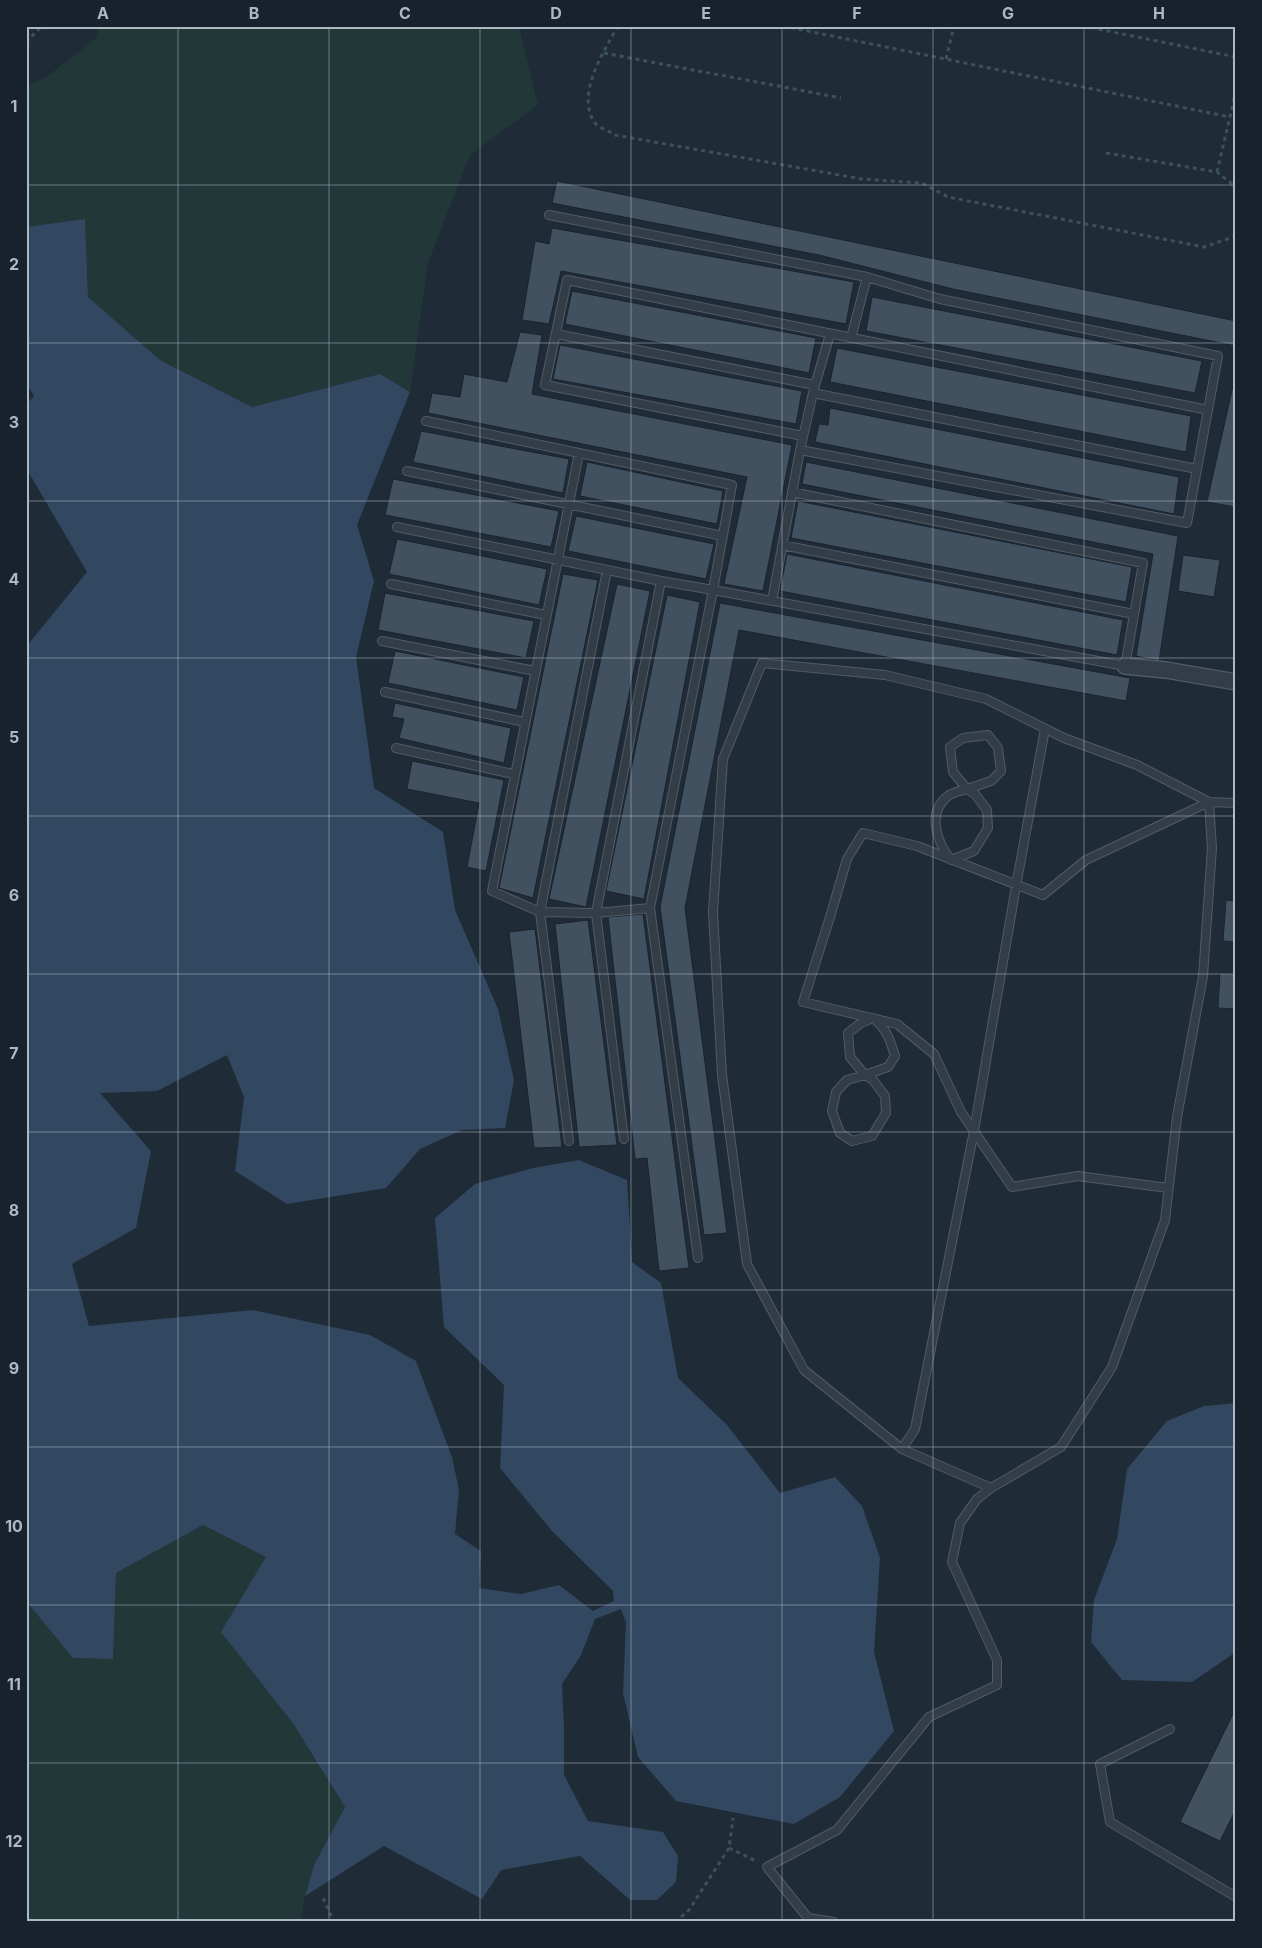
<svg xmlns="http://www.w3.org/2000/svg" width="1262" height="1948" viewBox="0 0 1262 1948" font-family="Inter,sans-serif">
  <rect width="100%" height="100%" fill="#1f2b37"/>
  <path fill="#213738" d="M99 26H519L538 105 470 155 428 263 410 392 380 374 252 407 160 360 88 297 85 219 26 227V87L49 75 96 38Z
    M203 1525 266 1557 292 1722 345 1807 314 1865 305 1896 301 1922H26V1601L73 1658 112 1659 116 1573Z"/>
  <path fill="#324860" d="M85 219 88 297 160 360 252 407 380 374 410 392 357 525 374 581 356 657 374 788 443 832 455 910 498 1009 514 1080 505 1128 462 1130 420 1149 386 1188 287 1204 235 1171 244 1097 227 1055 157 1091 100 1093 151 1151 136 1228 72 1264 89 1326 253 1310 370 1335 416 1361 452 1457 459 1490 455 1534 481 1551 479 1588 521 1594 559 1585 593 1611 614 1601 613 1591 552 1531 500 1468 504 1385 444 1327 435 1218 475 1184 533 1168 579 1160 627 1180 632 1262 661 1283 678 1378 727 1425 780 1493 835 1477 862 1506 880 1558 874 1652 894 1731 840 1797 794 1824 676 1801 638 1757 623 1693 626 1622 621 1609 595 1619 581 1655 562 1684 564 1727V1775L588 1821 663 1832 678 1856 676 1882 657 1900H630L580 1856 501 1870 482 1899 384 1846 305 1896 314 1865 345 1807 292 1722 221 1632 266 1557 203 1525 116 1573 113 1659 73 1658 26 1601V647L87 572 26 468V405L34 396 26 382V227Z
    M1236 1403V1652L1192 1682 1122 1680 1091 1642 1094 1600 1117 1539 1127 1469 1167 1421 1204 1406Z"/>
  <path fill="#425160" stroke="#1a242e" d="M557 181 1236 321V346L953 289 819 255 552 203Z
    M552 228 854 282 846 324 561 271 549 324 522 320 535 241 549 244Z
    M572 291 816 338 809 373 565 324Z
    M872 297 1202 361 1195 393 866 331Z
    M520 332 542 335 532 394 792 445 763 591 724 584 747 477 428 413 432 393 460 397 464 374 507 382Z
    M560 345 802 391 796 424 553 379Z
    M837 348 1191 416 1186 452 830 382Z
    M1236 372V504L1235 507 1207 502Z
    M830 408 1179 477 1174 514 815 442 819 424 828 425Z
    M421 431 569 459 563 493 413 462Z
    M587 462 723 491 717 524 580 496Z
    M806 462 1178 536 1159 661 1136 656 1153 554 802 484Z
    M393 479 559 511 551 547 385 515Z
    M798 501 1132 567 1126 602 791 538Z
    M576 516 714 544 706 579 568 551Z
    M397 539 547 569 539 605 389 574Z
    M787 554 1123 620 1117 655 780 591Z
    M1183 555 1220 560 1214 597 1178 591Z
    M563 574 598 580 533 898 499 888Z
    M617 584 650 591 586 907 549 899Z
    M385 593 534 621 526 658 378 630Z
    M667 595 700 602 644 899 606 891Z
    M720 603 1130 678 1126 701 739 630 685 908 727 1233 704 1235 660 907Z
    M395 651 524 677 517 710 388 683Z
    M395 703 511 728 504 763 399 738 404 719 392 717Z
    M412 761 504 780 486 871 467 867 479 803 407 789Z
    M1226 900 1236 901V942L1223 941Z
    M643 914 689 1268 659 1271 647 1158 635 1159 608 917Z
    M588 920 617 1145 579 1147 555 924Z
    M535 929 562 1147 534 1148 509 932Z
    M1220 973 1236 974V1009L1218 1008Z
    M1235 1710 1236 1809 1220 1841 1180 1822Z"/>
  <g fill="none" stroke-linecap="round" stroke-linejoin="round">
    <defs>
      <path id="service" d="M549 215 867 277 940 299 1218 356 1187 523 800 450 772 601
        M556 334 815 385
        M851 338 867 277
        M814 389 830 334
        M426 421 732 485 713 590 661 581 596 913 540 912 569 1141
        M803 436 545 385 567 280 1208 410
        M800 450 813 393 1197 469
        M579 453 492 891 540 912 607 570
        M407 471 723 536
        M397 527 661 581
        M782 545 1134 614
        M391 584 546 615
        M382 641 535 671
        M385 692 524 722
        M396 748 513 774
        M967 789C961 791 952 792 948 796 926 813 937 842 951 860L974 851 988 828 987 810 975 794 967 789 953 772 950 747 963 738 988 735 998 748 1001 771 991 781 967 789
        M865 1075 847 1080 836 1092 832 1111 840 1133 852 1141 872 1136 886 1113 885 1096 873 1080 865 1075 850 1057 848 1033 861 1023 873 1018C887 1029 890 1040 895 1056L888 1067 865 1075
        M624 1139 596 913 650 908
        M1168 1188 1078 1176 1012 1187 961 1112 934 1054 897 1024 803 1002 830 917 847 859 863 833 917 846 1043 895 1086 860 1209 802
        M698 1258 650 908 713 590 1125 666 1143 563 792 492
        M902 1449 915 1429 974 1131 1016 886 1045 729
        M991 1488 902 1449 804 1370 747 1264 722 1075 713 912 723 759 762 663 885 675 986 699 1064 738 1137 765 1209 802
        M1170 1729 1100 1764 1110 1822 1236 1897
        M834 1922 808 1918 767 1867 837 1830 929 1717 997 1685V1660L952 1562 960 1523 977 1499 991 1488 1061 1447 1112 1367 1165 1220 1177 1117 1203 976 1212 848 1209 802 1236 803"/>
      <path id="minor" d="M1125 666 1166 670 1236 682"/>
    </defs>
    <use href="#service" stroke="#505b66" stroke-width="10"/>
    <use href="#minor" stroke="#505b66" stroke-width="18"/>
    <path stroke="#3c5353" stroke-width="3" stroke-dasharray="4 4" stroke-linecap="butt" d="M618 26C604 51 575 95 595 123 599 128 610 131 615 135L862 179 922 183 948 197 1204 247 1236 236
      M783 26 1230 117
      M1083 26 1236 57
      M26 42 42 26
      M604 53 841 98
      M946 59 954 26
      M1106 153 1217 172 1236 187
      M1217 172 1236 91
      M729 1848 758 1862
      M323 1898 334 1922
      M675 1922 689 1910 729 1848 733 1818"/>
    <use href="#service" stroke="#333d48" stroke-width="8"/>
    <use href="#minor" stroke="#333d48" stroke-width="15"/>
  </g>
  <path fill="none" stroke="#adb8c5" stroke-width="1" stroke-opacity="0.55" d="M178 26V1922M329 26V1922M480 26V1922M631 26V1922M782 26V1922M933 26V1922M1084 26V1922M26 185H1236M26 343H1236M26 501H1236M26 658H1236M26 816H1236M26 974H1236M26 1132H1236M26 1290H1236M26 1447H1236M26 1605H1236M26 1763H1236"/>
  <rect width="1262" height="1948" fill="none" stroke="#18222c" stroke-width="55"/>
  <rect x="28" y="28" width="1206" height="1892" fill="none" stroke="#adb8c5" stroke-width="2"/>
  <g font-size="16" text-anchor="middle" font-weight="bold" fill="#adb8c5">
    <text x="103" y="19">A</text>
    <text x="254" y="19">B</text>
    <text x="405" y="19">C</text>
    <text x="556" y="19">D</text>
    <text x="706" y="19">E</text>
    <text x="857" y="19">F</text>
    <text x="1008" y="19">G</text>
    <text x="1159" y="19">H</text>
    <text x="14" y="112">1</text>
    <text x="14" y="270">2</text>
    <text x="14" y="428">3</text>
    <text x="14" y="585">4</text>
    <text x="14" y="743">5</text>
    <text x="14" y="901">6</text>
    <text x="14" y="1059">7</text>
    <text x="14" y="1216">8</text>
    <text x="14" y="1374">9</text>
    <text x="14" y="1532">10</text>
    <text x="14" y="1690">11</text>
    <text x="14" y="1847">12</text>
  </g>
</svg>
